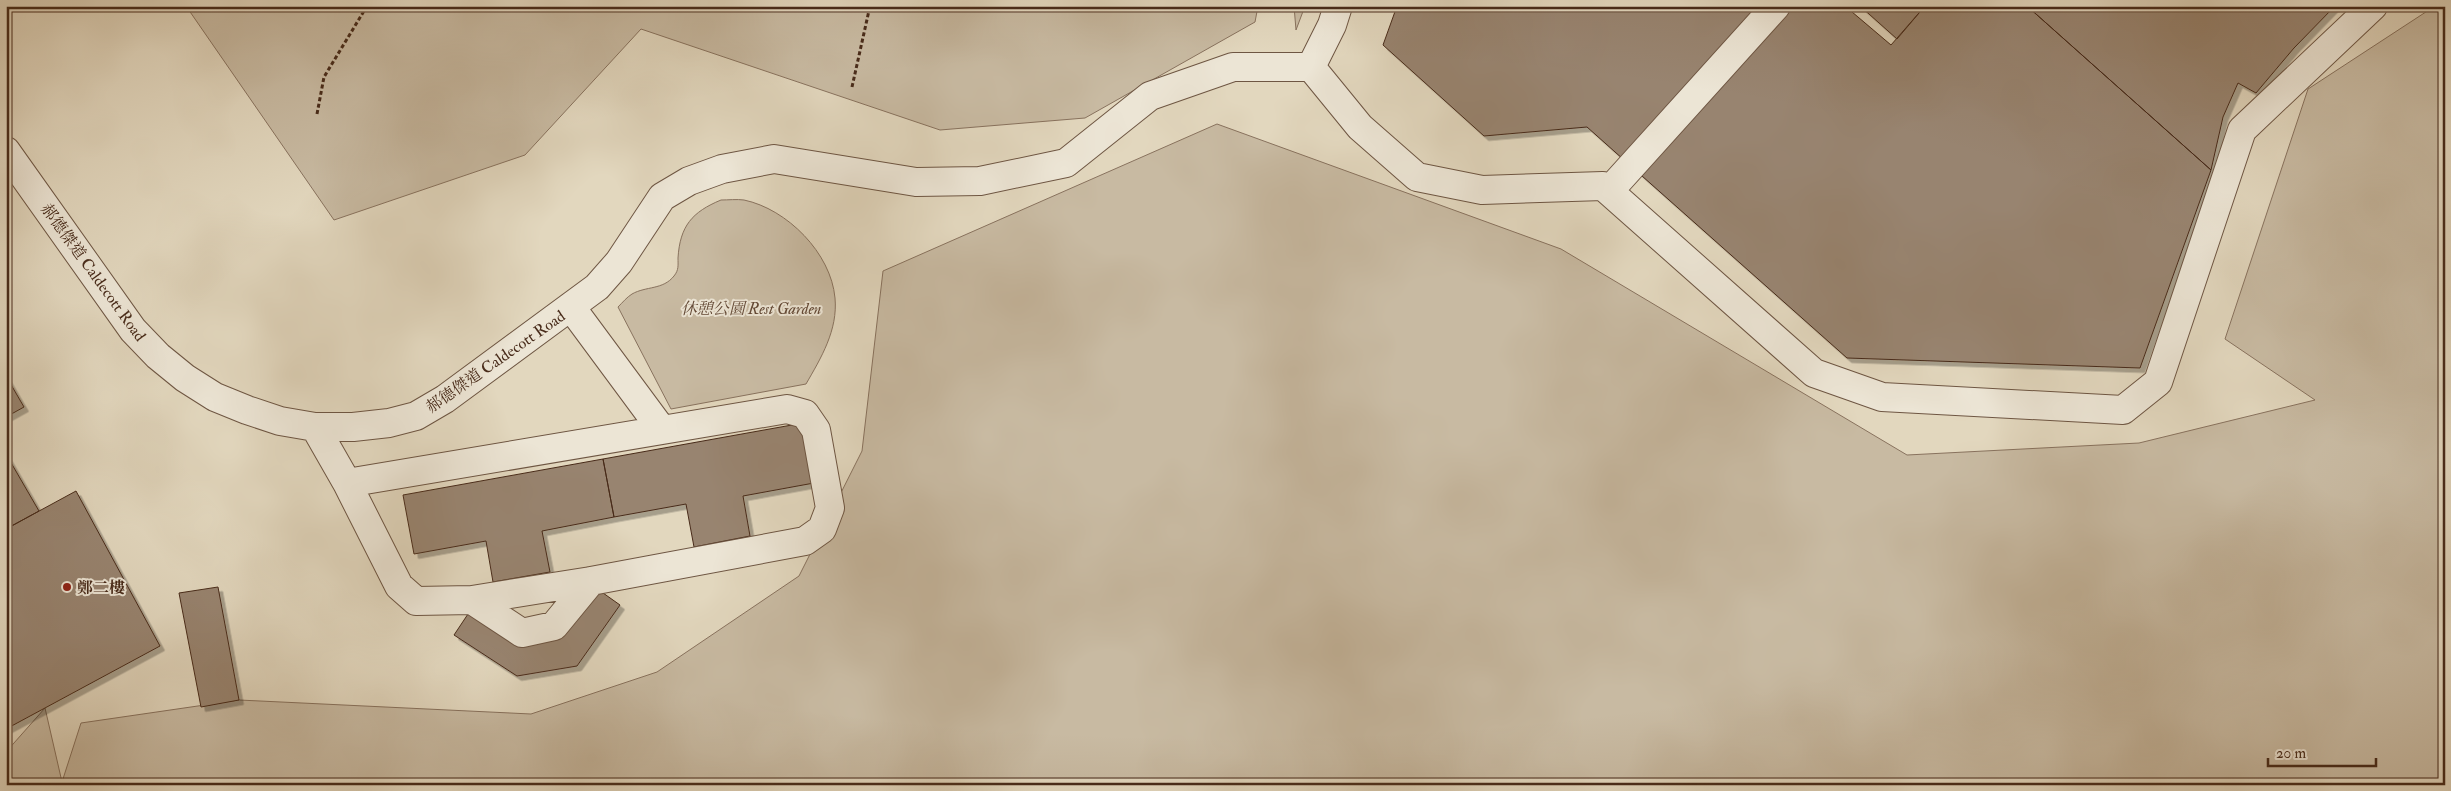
<svg xmlns="http://www.w3.org/2000/svg" width="2451" height="791" viewBox="0 0 2451 791" font-family="'IM FELL Double Pica','Noto Serif TC',serif">
  <defs>
    <filter id="shadow"><feDropShadow dx="4.5" dy="4.5" stdDeviation="0" flood-color="#0004"/></filter>
  </defs>
  <rect width="100%" height="100%" fill="#e2d7be"/>
  <filter id="stains"><feTurbulence type="fractalNoise" baseFrequency=".004" numOctaves="4"/><feColorMatrix values="0 0 0 0 .2 0 0 0 0 .09 0 0 0 0 .02 0 0 0 .5 -.17"/></filter>
  <radialGradient id="worn" r=".72"><stop offset=".6" stop-color="#630" stop-opacity="0"/><stop offset="1" stop-color="#630" stop-opacity=".3"/></radialGradient>
  <path fill="#c8baa2" stroke="#88725e" d="M186 6H1258L1255 22 1085 118 940 130 641 29 525 155 334 220Z
    M1294 6H1305L1296 30Z
    M2435 6H2445V785H6V752L45 708 62 782 81 723 239 700 531 714 657 672 799 576 862 451 883 271 1217 124 1561 249 1907 455 2139 443 2315 400 2225 339 2308 89Z
    M721 200C728 200 737 199 744 200 787 209 831 253 835 298 838 330 821 358 806 384L671 409 618 307C622 303 627 297 632 294 646 286 663 290 674 276 679 270 678 265 678 258 680 226 692 212 721 200Z"/>
  <path fill="#98846f" stroke="#482b1a" filter="url(#shadow)" d="M1397 6H1762L1624 160 1587 127 1484 136 1383 45Z
    M1762 6H1845L1891 45 1925 6H2027L2211 170 2140 368 1847 358 1624 160Z
    M1860 6H1925L1897 39Z
    M2027 6H2335L2294 48 2256 93 2238 83 2223 117 2211 170Z
    M6 376 24 407 6 417Z
    M803 423 814 483 743 496 750 536 694 547 686 504 614 517 603 459Z
    M6 454 39 511 6 529Z
    M603 459 614 517 542 531 550 572 493 582 486 541 414 554 403 495Z
    M76 491 160 646 6 729V529Z
    M218 587 239 700 201 707 179 593Z
    M596 588 620 605 577 666 517 676 454 635 470 611 523 645 560 638Z"/>
  <g fill="none" stroke-linecap="round" stroke-linejoin="round">
    <defs>
      <path id="minor" d="M1311 67 1360 127 1417 177 1482 190 1603 186 1814 373 1882 397 2123 410 2158 382 2242 130 2373 6
        M1311 67 1332 25 1338 6
        M6 151 133 330 158 356 185 378 215 397 247 410 280 421 315 427H353L389 423 416 416 445 399 597 287 619 262 662 197 689 181 722 169 774 159 916 182 980 181 1066 163 1150 96 1233 67H1311
        M1609 191 1776 6
        M571 307 662 430
        M787 409 805 414 816 430 830 508 822 529 805 541 591 581 472 600 416 601 399 586 347 483Z
        M315 427 347 483
        M472 600 522 633 554 626 591 581"/>
    </defs>
    <use href="#minor" stroke="#6e5643" stroke-width="30"/>
    <path stroke="#482b1a" stroke-width="3" stroke-dasharray="4 2.5" stroke-linecap="butt" d="M852 87 870 6
      M317 114 324 77 367 6"/>
    <use href="#minor" stroke="#ece5d5" stroke-width="28"/>
  </g>
  <circle fill="#8f2418" stroke="#ece5d5" stroke-width="2" cx="67" cy="587" r="5"/>
  <g text-anchor="middle" stroke-width="4" stroke-linejoin="round" paint-order="stroke">
    <g font-size="16" fill="#482b1a" stroke="#ece5d5">
      <text transform="translate(94 272) rotate(54)" y="6">郝德傑道 Caldecott Road</text>
      <text transform="translate(495 361) rotate(-35)" y="6">郝德傑道 Caldecott Road</text>
    </g>
    <g font-size="16" font-style="italic" fill="#624835" stroke="#ece5d5">
      <text x="751" y="314">休憩公園 Rest Garden</text>
    </g>
    <g font-size="16" font-weight="bold" fill="#482b1a" stroke="#ece5d5" text-anchor="start">
      <text x="77" y="593">鄭二樓</text>
    </g>
  </g>
  <rect width="2451" height="791" fill="none" stroke="#e2d7be" stroke-width="25"/>
  <rect x="8" y="8" width="2436" height="776" fill="none" stroke="#482b1a" stroke-width="2.5"/>
  <rect x="12" y="12" width="2426" height="766" fill="none" stroke="#482b1a"/>
  <path d="M2268 758v8h108v-8" fill="none" stroke="#482b1a" stroke-width="2.5"/>
  <text x="2276" y="758" font-size="15" fill="#482b1a" stroke="#ece5d5" stroke-width="4" paint-order="stroke">20 m</text>
  <rect width="100%" height="100%" filter="url(#stains)"/>
  <rect width="100%" height="100%" fill="url(#worn)"/>
</svg>
